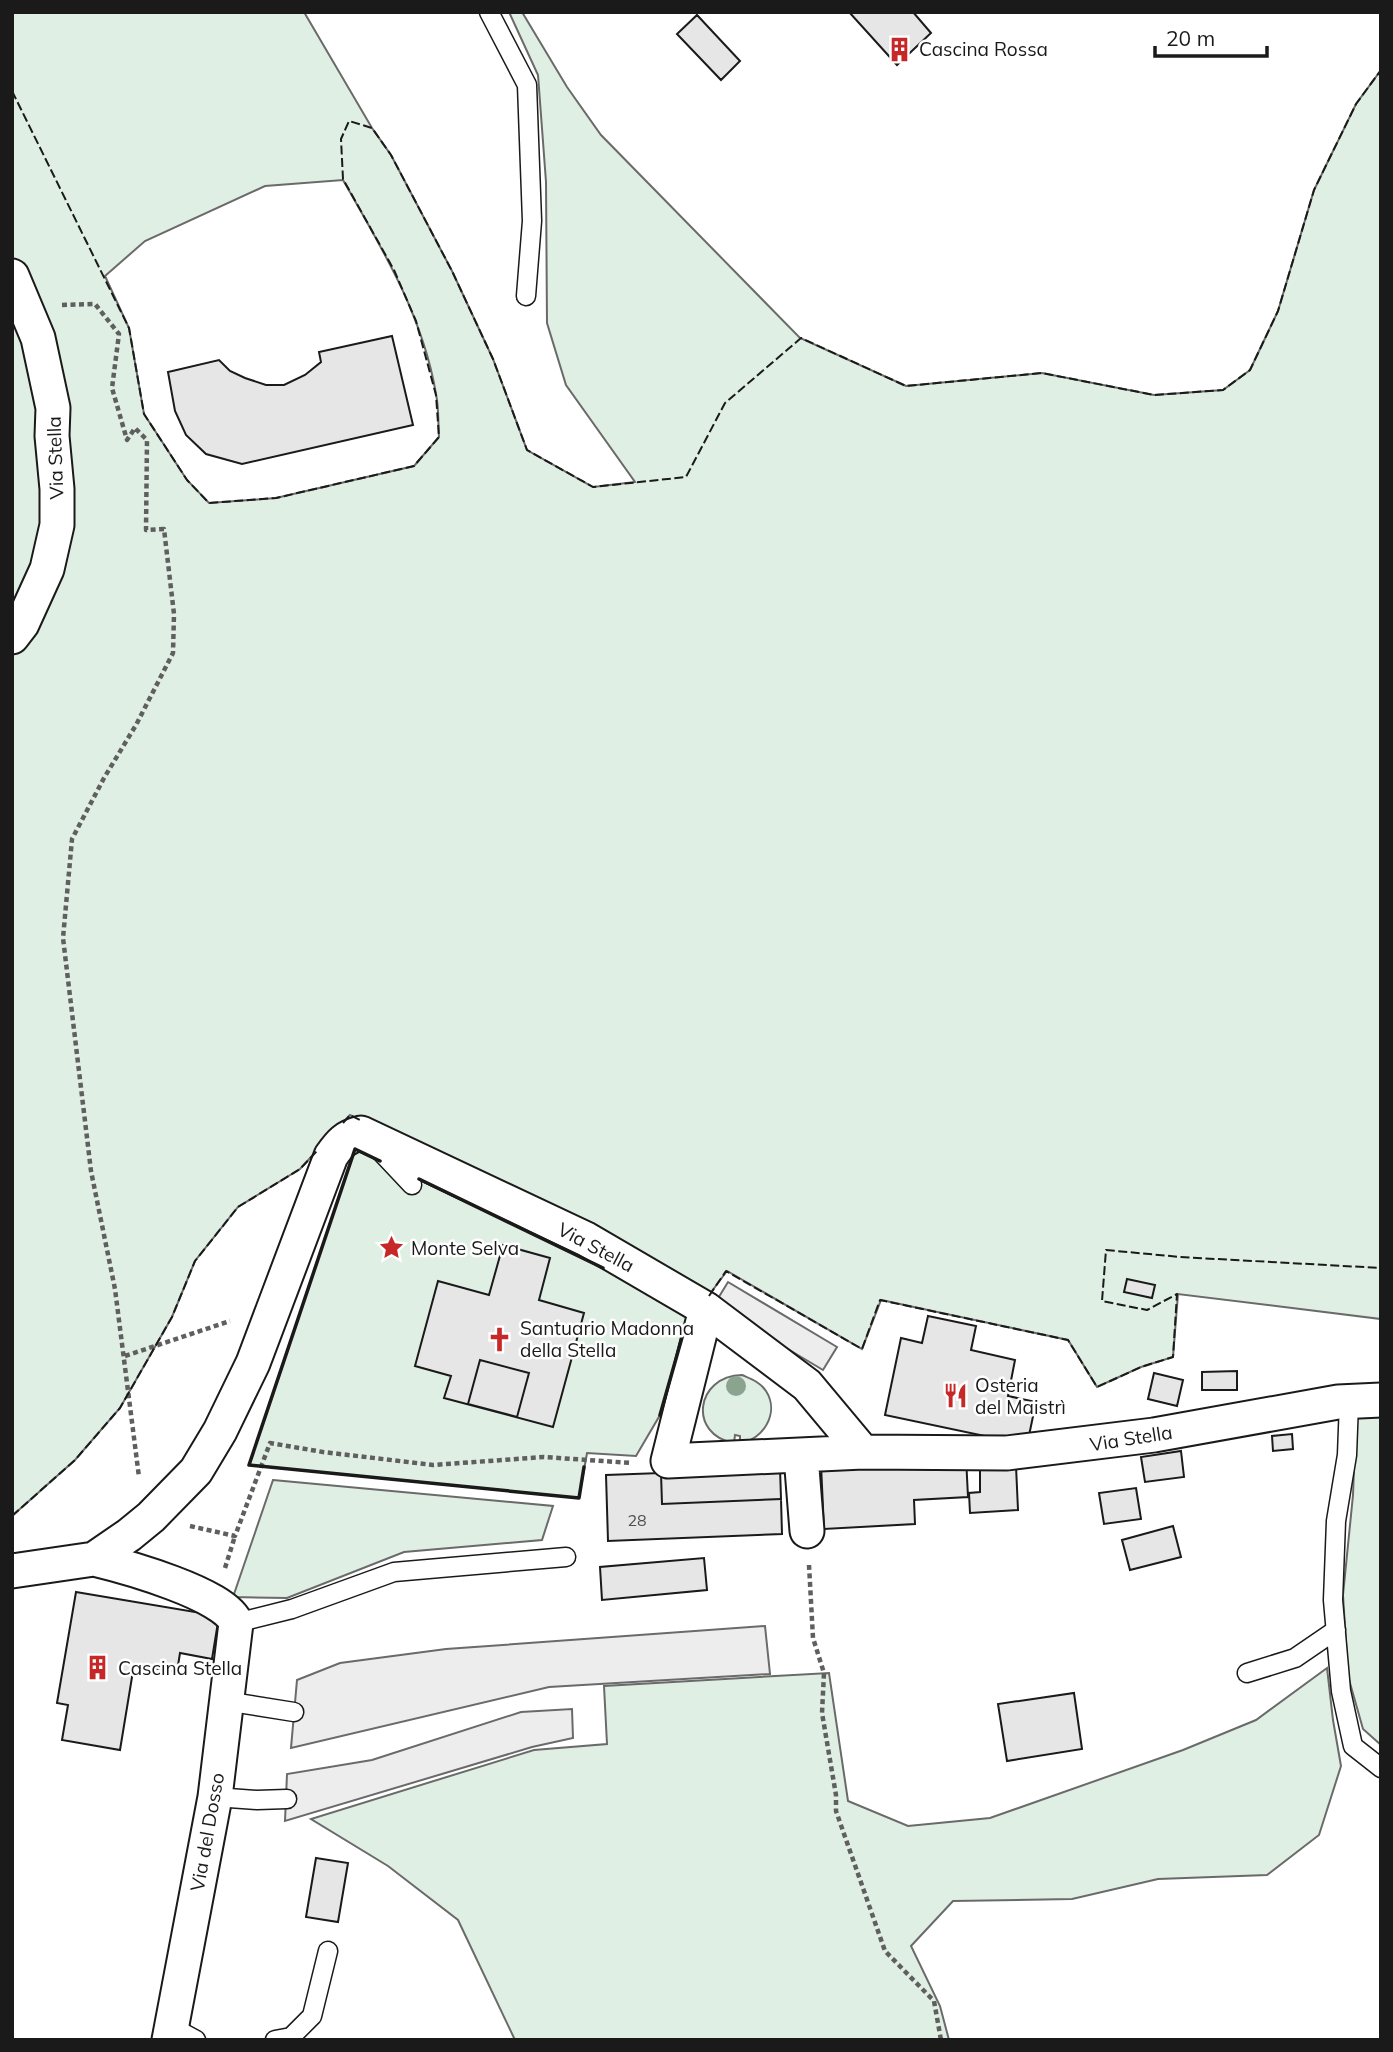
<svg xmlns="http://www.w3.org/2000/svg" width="1393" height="2052" viewBox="0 0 1393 2052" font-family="Mulish,sans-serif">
  <rect width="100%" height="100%" fill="#fff"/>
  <path fill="#e0efe3" stroke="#6a6a6a" stroke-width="2" fill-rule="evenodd" d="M12 12H304L372 128 391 155 452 271 493 359 527 450 593 487 635 482 566 385 547 323 546 182 538 75 509 12H522L567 87 601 135 800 338 906 386 1042 373 1154 395 1223 390 1250 370 1278 311 1314 190 1356 104 1381 70V1319L1178 1294 1173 1357 1141 1367 1097 1387 1068 1340 881 1300 862 1349 727 1271 706 1299 561 1218 350 1115 300 1169 238 1207 195 1261 172 1317 120 1408 75 1460 12 1516ZM343 180C382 248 423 316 436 394 439 408 438 423 439 437L414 466 276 498 209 503 187 480 144 414 129 328 105 276 145 241 265 186Z
    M355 1149 690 1309 660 1415 636 1456 587 1453 579 1498 249 1465Z
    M742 1375C751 1379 760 1382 766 1391 780 1413 763 1440 740 1443V1436L735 1435 734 1443C688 1435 695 1376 742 1375Z
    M1356 1415H1381V1745L1363 1729 1348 1676 1343 1595 1353 1495Z
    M273 1480 553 1506 542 1540 404 1552 287 1598 233 1597Z
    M1327 1668 1333 1720 1341 1766 1319 1835 1267 1875 1158 1879 1072 1899 953 1901 911 1946 940 2006 949 2040H515L458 1920 388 1866 311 1819 534 1750 607 1744 604 1686 829 1673 848 1801 908 1826 990 1818 1183 1750 1256 1720Z"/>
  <path fill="#ededed" stroke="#6a6a6a" stroke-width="2" d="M728 1282 837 1347 823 1370 714 1305Z
    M765 1626 770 1674 549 1687 291 1748 297 1680 340 1663 446 1649Z
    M572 1709 573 1738 532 1747 285 1821 287 1774 372 1760 521 1712Z"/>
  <path fill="#e6e6e6" stroke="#1a1a1a" stroke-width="2" d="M849 12H913L931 33 897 65Z
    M697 15 740 61 721 80 677 34Z
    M392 336 413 425 242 464 206 454 186 435 175 411 168 372 219 360 230 371 245 378 266 385H284L305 375 321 362 319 352Z
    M503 1245 550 1258 539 1300 584 1313 553 1427 444 1398 451 1376 415 1366 438 1281 489 1295Z
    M1127 1279 1155 1285 1152 1298 1124 1292Z
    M928 1316 976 1326 971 1350 1015 1360 1008 1396 1036 1402 1027 1445 885 1415 901 1338 922 1343Z
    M480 1360 529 1373 517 1417 468 1404Z
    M1237 1371V1390H1202V1372Z
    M1154 1373 1183 1380 1177 1406 1148 1399Z
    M1292 1434 1293 1449 1273 1451 1272 1436Z
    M1181 1451 1184 1477 1145 1482 1141 1457Z
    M966 1457 968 1497 914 1500 915 1524 824 1529 821 1465Z
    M1016 1466 1018 1510 970 1513 969 1493 980 1492V1468Z
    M780 1468 781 1499 662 1504 661 1473Z
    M661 1473 662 1504 781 1499 782 1534 608 1541 606 1475Z
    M1136 1488 1141 1519 1104 1524 1099 1493Z
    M1173 1526 1181 1557 1130 1570 1122 1540Z
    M704 1558 707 1590 602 1600 600 1567Z
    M76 1592 219 1616 212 1659 180 1653 177 1672 134 1665 120 1750 62 1740 68 1705 57 1703Z
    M1074 1693 1082 1749 1007 1761 998 1704Z
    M316 1858 348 1863 338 1922 306 1917Z"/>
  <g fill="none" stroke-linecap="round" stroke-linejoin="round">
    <defs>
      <path id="service" d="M489 12 527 85 532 221 526 296
        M380 1151 412 1185
        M1349 1402 1347 1455 1336 1521 1333 1600 1341 1691 1353 1746 1381 1768
        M236 1623 292 1609 394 1572 566 1557
        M1247 1673 1295 1658 1336 1630
        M225 1701 294 1712
        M215 1797 257 1800 287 1799
        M172 2027 196 2040
        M275 2040 291 2037 312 2016 328 1951"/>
      <path id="minor" d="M12 276 38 338 53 408 52 436 57 489V525L47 569 22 624 12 637
        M706 1309 668 1461 863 1452 1007 1453 1154 1435 1338 1402 1381 1400
        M801 1456 807 1531
        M94 1559C123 1566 226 1594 236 1623L215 1797 169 2040
        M12 1571 94 1559 129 1535 151 1517 196 1471 220 1431 253 1363 331 1156C340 1143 345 1137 361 1133L586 1239 706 1309 807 1385 863 1452"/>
    </defs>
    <use href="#service" stroke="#1a1a1a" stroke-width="21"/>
    <use href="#minor" stroke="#1a1a1a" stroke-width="37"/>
    <path stroke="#5f5f5f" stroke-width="4.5" stroke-dasharray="5 3.5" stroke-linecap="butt" d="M62 305 95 304 119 334 112 388 127 440 135 428 147 440 146 530 164 529 174 614 173 653 136 725 104 778 72 839 63 938 91 1171 115 1289 139 1477
      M125 1356 230 1321
      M190 1526 235 1536 270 1443 323 1452 433 1465 544 1457 632 1463
      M809 1565 813 1638 824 1673 822 1713 836 1795V1811L885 1951 934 2001 941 2040
      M225 1568 235 1536"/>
    <use href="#service" stroke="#fff" stroke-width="18"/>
    <use href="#minor" stroke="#fff" stroke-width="33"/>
    <path stroke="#1a1a1a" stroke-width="2" stroke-dasharray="9 3.5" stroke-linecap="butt" d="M12 91 129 328 144 414 187 480 209 503 276 498 414 466 439 437 436 395 416 321 394 270 343 179 341 139 349 121 372 128 391 155 452 271 493 359 527 450 593 487 686 477 725 403 801 338 906 386 1042 373 1154 395 1223 390 1250 370 1278 311 1314 190 1356 104 1381 70
      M343 1123 350 1115 360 1120
      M709 1296 726 1271 862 1349 880 1300 1068 1340 1097 1387 1141 1367 1173 1357 1177 1294 1147 1310 1102 1301 1106 1250 1180 1257 1381 1268
      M12 1516 75 1460 120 1408 172 1317 195 1261 238 1207 300 1169 317 1151"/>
    <path stroke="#1a1a1a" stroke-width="3.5" d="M380 1161 355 1149 249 1465 579 1498 584 1467
      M419 1179 603 1268
      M660 1415 683 1334"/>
  </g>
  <circle fill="#8aa48f" cx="736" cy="1386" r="10"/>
  <defs>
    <symbol id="building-bare" viewBox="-9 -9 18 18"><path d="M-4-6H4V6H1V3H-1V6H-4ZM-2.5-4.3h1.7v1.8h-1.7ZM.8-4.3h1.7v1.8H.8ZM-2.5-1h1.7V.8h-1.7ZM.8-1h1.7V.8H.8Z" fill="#c62828" stroke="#fff" stroke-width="2.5" paint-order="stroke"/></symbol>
    <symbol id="sight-bare" viewBox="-9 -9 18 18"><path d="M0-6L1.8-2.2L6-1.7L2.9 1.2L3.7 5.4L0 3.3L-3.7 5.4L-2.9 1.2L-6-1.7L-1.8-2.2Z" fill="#c62828" stroke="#fff" stroke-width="2.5" paint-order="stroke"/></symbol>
    <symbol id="church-bare" viewBox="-9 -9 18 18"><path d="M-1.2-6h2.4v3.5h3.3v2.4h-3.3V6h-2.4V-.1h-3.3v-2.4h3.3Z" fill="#c62828" stroke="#fff" stroke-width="2.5" paint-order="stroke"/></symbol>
    <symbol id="restaurant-bare" viewBox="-9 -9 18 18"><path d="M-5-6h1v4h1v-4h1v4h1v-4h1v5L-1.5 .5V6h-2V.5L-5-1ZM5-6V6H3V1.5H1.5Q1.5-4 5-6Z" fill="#c62828" stroke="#fff" stroke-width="2.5" paint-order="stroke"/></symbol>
  </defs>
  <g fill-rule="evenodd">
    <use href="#building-bare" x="882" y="32" width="35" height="35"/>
    <use href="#sight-bare" x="374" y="1230" width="35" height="35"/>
    <use href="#church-bare" x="482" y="1322" width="35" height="35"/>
    <use href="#restaurant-bare" x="938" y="1378" width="35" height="35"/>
    <use href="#building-bare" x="80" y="1650" width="35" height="35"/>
  </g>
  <g text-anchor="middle" stroke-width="5" stroke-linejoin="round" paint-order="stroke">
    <g font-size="16" fill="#4d4d4d">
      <text x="637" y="1526">28</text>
    </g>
    <g font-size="19" fill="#1a1a1a" stroke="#fff" text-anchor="start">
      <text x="919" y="56">Cascina Rossa</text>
      <text x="411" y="1255">Monte Selva</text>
      <text x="520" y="1335">Santuario Madonna<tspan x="520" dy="22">della Stella</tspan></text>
      <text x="975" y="1392">Osteria<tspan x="975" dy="22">del Maistrì</tspan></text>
      <text x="118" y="1675">Cascina Stella</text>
    </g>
    <g font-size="19" fill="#1a1a1a" stroke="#fff">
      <text transform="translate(55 458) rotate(-92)" y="7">Via Stella</text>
      <text transform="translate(596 1247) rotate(28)" y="7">Via Stella</text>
      <text transform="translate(1131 1438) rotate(-9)" y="7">Via Stella</text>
      <text transform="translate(207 1832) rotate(-80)" y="7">Via del Dosso</text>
    </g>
  </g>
  <rect width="1393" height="2052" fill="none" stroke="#1a1a1a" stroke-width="28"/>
  <path d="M1155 46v10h112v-10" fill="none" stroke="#1a1a1a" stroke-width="3.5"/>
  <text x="1166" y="46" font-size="21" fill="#1a1a1a" stroke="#ffffff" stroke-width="5" paint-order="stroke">20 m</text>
</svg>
